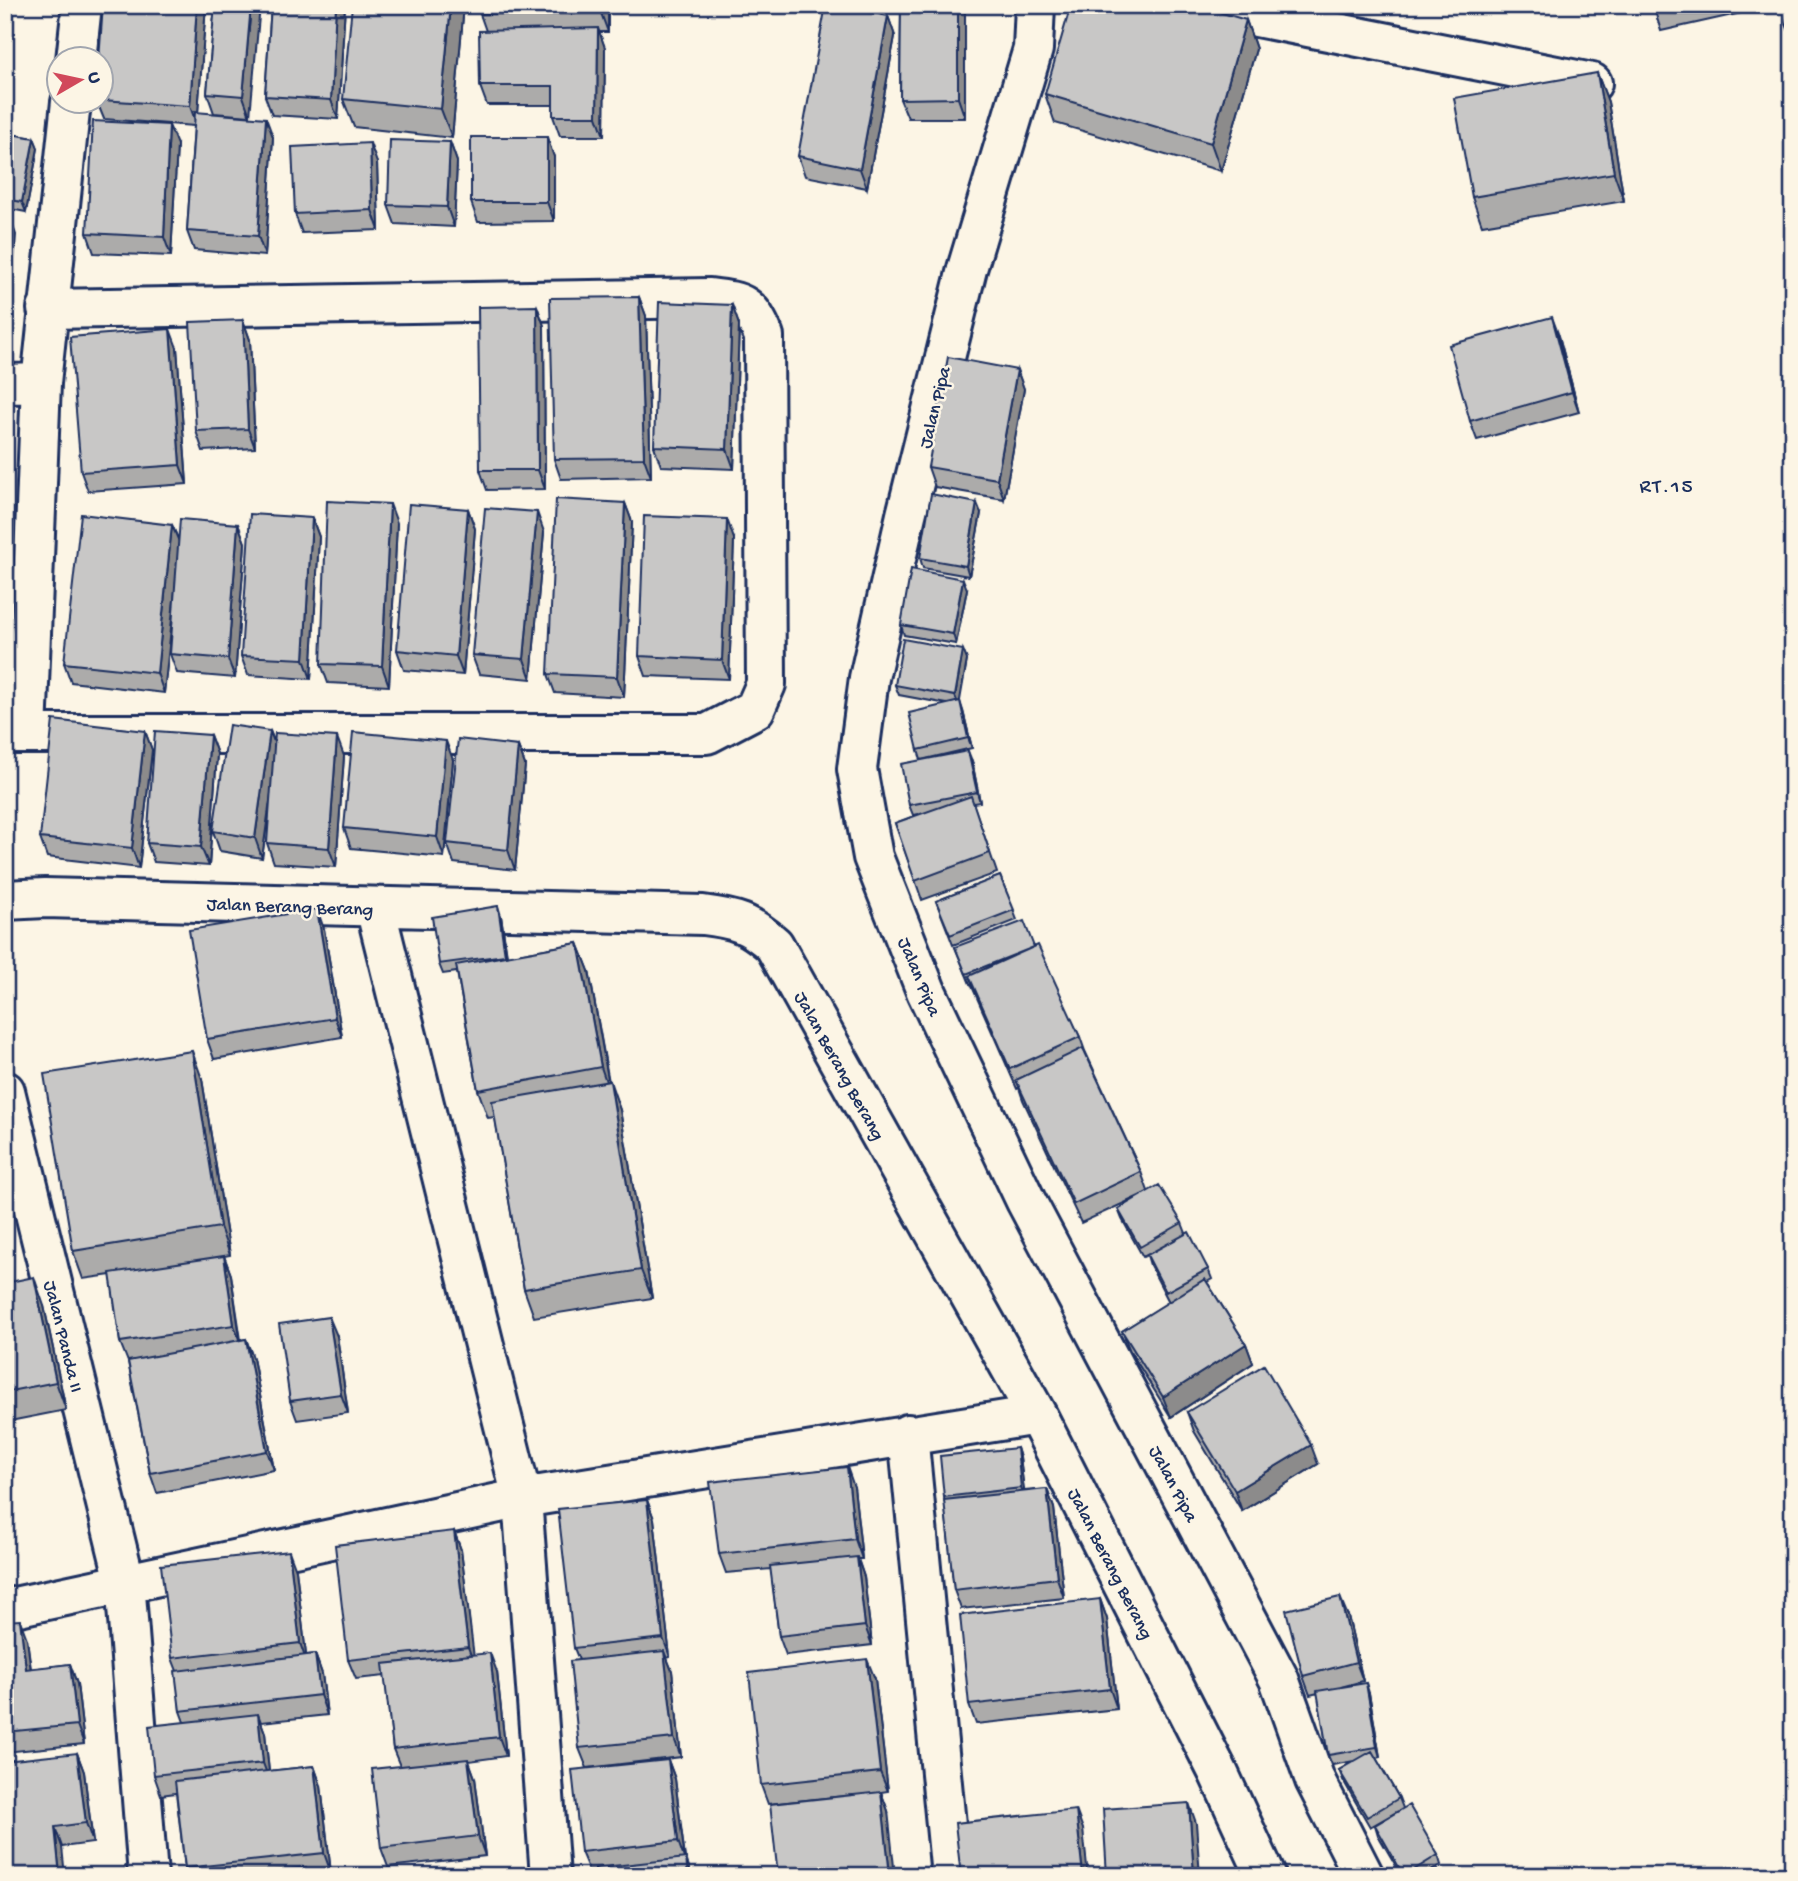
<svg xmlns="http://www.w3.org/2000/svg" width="1798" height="1881" viewBox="0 0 1798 1881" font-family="'Gochi Hand',sans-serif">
  <rect width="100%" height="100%" fill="#fcf5e5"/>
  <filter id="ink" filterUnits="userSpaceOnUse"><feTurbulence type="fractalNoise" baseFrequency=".0143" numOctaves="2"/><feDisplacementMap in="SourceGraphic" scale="14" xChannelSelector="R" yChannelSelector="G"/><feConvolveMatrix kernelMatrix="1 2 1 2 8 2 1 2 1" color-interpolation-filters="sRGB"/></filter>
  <g filter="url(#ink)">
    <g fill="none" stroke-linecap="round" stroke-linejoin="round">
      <defs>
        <path id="minor" d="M1035 5 1033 49 967 269 906 515 869 678 857 769 873 857 926 991 1026 1201 1279 1679 1315 1780 1364 1876
          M1196 5 1592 83
          M76 60 82 5
          M5 384 41 383
          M5 734H707L755 709 766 684 764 336C750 304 744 302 710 298L47 309
          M27 734 41 383 71 102
          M5 900 45 898 703 915C736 919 749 923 774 945L1037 1415 1218 1772 1266 1876
          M375 907 522 1498 550 1876
          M5 1091 125 1581 148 1876
          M908 1434 951 1876
          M5 1609 522 1498 1037 1415"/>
      </defs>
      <use href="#minor" stroke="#1b2f5e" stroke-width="44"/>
      <use href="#minor" stroke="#fcf5e5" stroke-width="38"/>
    </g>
    <path fill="#acabaa" stroke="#1b2f5e" stroke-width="2" d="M103 5H206L198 113 273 137 265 256 194 250 187 231 194 126 104 119 97 102H102Z
      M215 5 250 116 214 113 207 93Z
      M271 5H345L338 119 272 115 265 96Z
      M464 5 452 138 354 127 343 99Z
      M480 5H608V32H599L605 48 604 136H560L553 116V105H487L480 86 486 31 480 14Z
      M901 5H964L965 8V118H908L900 99Z
      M1431 5H1458L1457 11Z
      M1653 5H1745L1746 12 1661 31Z
      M1793 5V41L1786 24Z
      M888 16 895 36 867 188 805 176 798 156Z
      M1246 20 1256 49 1221 171 1055 123 1045 94Z
      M1597 73 1608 102 1624 201 1482 225 1472 197Z
      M5 133 34 138 38 148 26 212 5 208Z
      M450 142 457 162 454 227 395 224 388 205Z
      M177 145 171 256 94 253 87 233Z
      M554 157V221L478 222 471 202Z
      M377 163 379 230 302 233 295 214Z
      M639 297 646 316 651 477 561 479 554 459Z
      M732 305 739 325 734 469 661 466 654 446Z
      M537 306 544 326 545 489 487 490 480 470Z
      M243 320 250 340 255 448 203 451 196 431Z
      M1559 336 1579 412 1477 440 1470 421Z
      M177 348 187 484 88 491 81 472Z
      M1017 370 1024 389 1004 499 935 487 928 467Z
      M625 503 632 522 624 697 555 693 548 674Z
      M468 509 475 529 463 675 404 670 397 650Z
      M981 513 969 576 923 568 920 558Z
      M312 518 319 537 311 679 248 675 241 656Z
      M397 523 389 686 328 683 321 664Z
      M238 524 245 543 235 678 177 673 170 654 175 585 164 693 71 682 64 663 172 525 179 541Z
      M544 532 531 679 479 674 472 655Z
      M734 539 729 679 646 676 639 656Z
      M967 589 956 644 904 635 901 625Z
      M963 650 967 660 959 701 963 711 972 748 921 760 918 750 947 704 899 695 895 685Z
      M145 731 152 750 139 868 47 857 40 838Z
      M270 731 275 743 344 756 336 867 274 863 267 843 270 799 262 858 220 851 213 831Z
      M210 735 217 754 209 866 154 862 147 843Z
      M518 746 525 765 515 870 454 863 447 843Z
      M453 760 444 857 351 848 344 828Z
      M972 761 980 802 973 803 997 873 922 900 895 823 919 814 913 815 909 805Z
      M1000 876 1017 920 953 945 936 901Z
      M501 916 507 956 578 943 589 971 609 1082 620 1110 652 1298 534 1317 524 1289 495 1117 488 1118 478 1090 457 972 443 974 439 964Z
      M324 929 342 1037 214 1059 207 1039Z
      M955 947H1034L1080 1037 1085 1051 1141 1172 1148 1191 1182 1223 1186 1233 1208 1269 1212 1279 1207 1282 1246 1344 1253 1363 1171 1417 1130 1351 1122 1331 1169 1302 1150 1265 1147 1255 1143 1257 1122 1219 1118 1209 1148 1192 1081 1223 1023 1100 1019 1088 1017 1089 971 984H970Z
      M202 1079 230 1255 224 1256 231 1275 241 1340 246 1339 253 1358 274 1470 157 1493 150 1473 128 1362 120 1342 111 1275 83 1279 73 1251Z
      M5 1283 44 1306 66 1410 5 1422Z
      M337 1336 348 1413 297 1420 290 1401Z
      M1187 1412 1318 1464 1242 1511 1194 1431Z
      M1017 1448 1020 1458 1024 1491 1047 1489 1054 1508 1064 1598 961 1609 954 1590 944 1497Z
      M854 1487 862 1559H858L864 1577 872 1645 786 1655 779 1636 771 1569 726 1573 719 1554Z
      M647 1500 654 1519 670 1657 667 1658 672 1671 681 1757 587 1768 579 1748V1660L574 1648Z
      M454 1531 461 1550 473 1654 497 1672 506 1756 469 1761 475 1778 485 1856 388 1867 381 1848 400 1766 393 1749 385 1676 356 1679 348 1660Z
      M296 1570 306 1655 315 1654 322 1674 327 1715 261 1722 265 1733 269 1771 314 1766 321 1786 331 1873 309 1876H187L185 1868 176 1793 161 1795 154 1775 184 1722 180 1711 177 1671 172 1658Z
      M1100 1599 1107 1619 1117 1709 976 1724 969 1705Z
      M1348 1616 1363 1681 1341 1687 1369 1693 1380 1757 1376 1758 1399 1798 1403 1808 1438 1855 1441 1865 1428 1873 1441 1876H1402L1378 1835 1375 1825 1398 1811 1370 1827 1343 1780 1339 1770 1354 1761 1332 1765 1328 1755 1318 1693 1310 1695 1303 1676Z
      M5 1621 27 1639 31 1669 70 1664 77 1684 84 1744 5 1752Z
      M875 1679 888 1791 881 1792 888 1811 853 1795 768 1804 761 1785Z
      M77 1753 84 1772 93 1843 62 1847 5 1876Z
      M668 1760 675 1779 685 1858 692 1876H595V1870L589 1871 581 1852Z"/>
    <path fill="#8c8b8b" stroke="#1b2f5e" stroke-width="2" d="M197 5H206L197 126 190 106Z
      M251 5H260L250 116 243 96Z
      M336 5H345L338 119 331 100Z
      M451 5H464L452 138 441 109Z
      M601 5H608V32L601 13Z
      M958 5H964L965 8V118L958 98Z
      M888 16 895 36 867 188 860 169Z
      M1246 20 1256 49 1221 171 1211 143Z
      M598 28 605 48 604 136 597 116Z
      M1597 73 1608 102 1624 201 1614 173Z
      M266 118 273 137 265 256 258 236Z
      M169 125 177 145 171 256 164 237Z
      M547 137 554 157V221L547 202Z
      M34 138 38 148 26 212 22 202Z
      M450 142 457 162 454 227 447 207Z
      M370 143 377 163 379 230 372 210Z
      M9 215 16 235 7 346 5 342V258Z
      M639 297 646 316 651 477 644 458Z
      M732 305 739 325 734 469 727 449Z
      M537 306 544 326 545 489 538 470Z
      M1552 317 1559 336 1579 412 1572 392Z
      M243 320 250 340 255 448 248 429Z
      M170 329 177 348 187 484 180 465Z
      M1017 370 1024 389 1004 499 997 479Z
      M625 503 632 522 624 697 617 677Z
      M977 503 981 513 969 576 966 566Z
      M390 504 397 523 389 686 382 666Z
      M468 509 475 529 463 675 456 656Z
      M537 512 544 532 531 679 524 659Z
      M312 518 319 537 311 679 304 659Z
      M727 519 734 539 729 679 722 660Z
      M238 524 245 543 235 678 228 659Z
      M172 525 180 544 164 693 157 673Z
      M963 579 967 589 956 644 953 634Z
      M963 650 967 660 959 706 955 696Z
      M960 701 963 711 972 748 968 738Z
      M145 731 152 750 139 868 132 848Z
      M270 731 277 751 262 858 255 838Z
      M210 735 217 754 209 866 201 847Z
      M337 737 344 756 336 867 329 848Z
      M446 741 453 760 444 857 437 837Z
      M518 746 525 765 515 870 508 850Z
      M968 751 972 761 980 802 977 792Z
      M498 906 501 916 508 965 505 955Z
      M317 909 324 929 342 1037 335 1018Z
      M578 943 589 971 611 1096 601 1067Z
      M192 1051 202 1079 230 1255 220 1227Z
      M610 1081 620 1110 652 1298 641 1270Z
      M224 1256 231 1275 241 1345 234 1325Z
      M34 1277 44 1306 66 1410 56 1382Z
      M329 1317 337 1336 348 1413 341 1394Z
      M246 1339 253 1358 274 1470 267 1451Z
      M1246 1344 1253 1363 1171 1417 1163 1397Z
      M1311 1445 1318 1464 1242 1511 1235 1491Z
      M1017 1448 1020 1458 1025 1498 1021 1488Z
      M847 1467 854 1487 862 1559 855 1539Z
      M1047 1489 1054 1508 1064 1598 1057 1578Z
      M647 1500 654 1519 670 1657 663 1638Z
      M454 1531 461 1550 475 1666 468 1647Z
      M289 1551 296 1570 307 1663 300 1643Z
      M857 1557 864 1577 872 1645 865 1626Z
      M1340 1597 1348 1616 1363 1681 1356 1662Z
      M1100 1599 1107 1619 1117 1709 1110 1689Z
      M20 1620 27 1639 33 1689 26 1669Z
      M664 1651 672 1671 681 1757 674 1738Z
      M490 1653 497 1672 506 1756 499 1737Z
      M315 1654 322 1674 327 1715 320 1695Z
      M867 1659 875 1679 888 1791 880 1772Z
      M70 1664 77 1684 84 1744 77 1725Z
      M1366 1683 1369 1693 1380 1757 1377 1747Z
      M258 1714 265 1733 270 1782 263 1763Z
      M77 1753 84 1772 93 1843 86 1823Z
      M468 1759 475 1778 485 1856 478 1836Z
      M668 1760 675 1779 685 1861 678 1841Z
      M314 1766 321 1786 331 1873 324 1853Z
      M881 1792 888 1811 895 1876H890Z
      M1189 1803 1196 1823 1200 1876H1194Z
      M1076 1810 1083 1829 1088 1876H1083Z
      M55 1827 62 1847 65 1876H60Z
      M686 1858 692 1876H688Z"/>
    <path fill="#c8c7c6" stroke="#1b2f5e" stroke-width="2" d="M103 5H197L190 106 102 100V60H99Z
      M215 5H251L243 96 207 93Z
      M271 5H336L331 100 265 96Z
      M352 5H451L441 109 343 99Z
      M480 5H601V13L480 14Z
      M826 5H833L888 16 860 169 798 156Z
      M901 5H958V98L900 99Z
      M1071 5H1195L1246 20 1211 143 1045 94Z
      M1653 5H1681L1654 11Z
      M1789 5H1793V25L1786 24Z
      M598 28 597 116H553V86H480L479 31Z
      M1597 73 1614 173 1472 197 1454 98Z
      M195 112 266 118 258 236 187 231Z
      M93 121 169 125 164 237 87 233Z
      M5 133 34 138 22 202 5 199Z
      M471 137H547V202H471Z
      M390 140 450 142 447 207 388 205Z
      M370 143 372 210 295 214 292 147Z
      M5 215H9L5 258Z
      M639 297 644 458 554 459 550 298Z
      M659 302 732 305 727 449 654 446Z
      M537 306 538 470H480L478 307Z
      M1552 317 1572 392 1470 421 1449 345Z
      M243 320 248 429 196 431 190 322Z
      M170 329 180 465 81 472 70 337Z
      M948 357 1017 370 997 479 928 467Z
      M931 494 977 503 966 566 920 558Z
      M556 499 625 503 617 677 548 674Z
      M327 501 390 504 382 666 321 664Z
      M409 504 468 509 456 656 397 650Z
      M485 508 537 512 524 659 472 655Z
      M81 514 172 525 157 673 64 663Z
      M250 514 312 518 304 659 241 656Z
      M644 516 727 519 722 660 639 656Z
      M180 519 238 524 228 659 170 654Z
      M911 569 963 579 953 634 901 625Z
      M903 639 963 650 955 696 895 685Z
      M960 701 968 738 918 750 909 713Z
      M53 720 145 731 132 848 40 838Z
      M229 725 270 731 255 838 213 831Z
      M155 731 210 735 201 847 147 843Z
      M353 732 446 741 437 837 344 828Z
      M275 733 337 737 329 848 267 843Z
      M458 739 518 746 508 850 447 843Z
      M968 751 977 792 909 805 901 764Z
      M971 796 990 853 915 881 895 823Z
      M1000 876 1014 910 950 935 936 901Z
      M498 906 505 955 439 964 432 917Z
      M317 909 335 1018 207 1039 189 930Z
      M1024 921 1034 947 966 974 955 947Z
      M578 943 601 1067 478 1090 456 965Z
      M1038 945 1080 1037 1010 1069 969 976Z
      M1083 1048 1141 1172 1074 1204 1016 1080Z
      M192 1051 220 1227 73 1251 44 1074Z
      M610 1081 641 1270 524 1289 492 1101Z
      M1159 1185 1182 1223 1140 1247 1118 1209Z
      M1189 1232 1208 1269 1166 1292 1147 1255Z
      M224 1256 234 1325 120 1342 110 1273Z
      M34 1277 56 1382 5 1392V1283Z
      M1205 1279 1246 1344 1163 1397 1122 1331Z
      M329 1317 341 1394 290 1401 279 1324Z
      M246 1339 267 1451 150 1473 128 1361Z
      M1264 1365 1311 1445 1235 1491 1187 1412Z
      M1017 1448 1021 1488 944 1497 940 1456Z
      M847 1467 855 1539 719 1554 710 1482Z
      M1047 1489 1057 1578 954 1590 944 1500Z
      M647 1500 663 1638 574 1648 558 1509Z
      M454 1531 468 1647 348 1660 335 1545Z
      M289 1551 300 1643 172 1658 161 1565Z
      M857 1557 865 1626 779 1636 770 1566Z
      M1340 1597 1356 1662 1303 1676 1286 1610Z
      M1100 1599 1110 1689 969 1705 960 1615Z
      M20 1620 26 1669 70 1664 77 1725 5 1732V1621Z
      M664 1651 674 1738 579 1748 570 1661Z
      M490 1653 499 1737 393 1749 383 1664Z
      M315 1654 320 1695 180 1711 175 1671Z
      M867 1659 880 1772 761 1785 749 1673Z
      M1366 1683 1377 1747 1328 1755 1317 1691Z
      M258 1714 263 1763 154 1775 149 1726Z
      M1372 1751 1399 1798 1367 1817 1339 1770Z
      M77 1753 86 1823 55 1827 60 1876H5V1761Z
      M468 1759 478 1836 381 1848 372 1769Z
      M668 1760 678 1841 581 1852 572 1770Z
      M314 1766 324 1853 185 1868 175 1781Z
      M881 1792 890 1876H778L770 1804Z
      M1189 1803 1194 1876H1107L1103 1809Z
      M1409 1805 1438 1855 1404 1876 1375 1825Z
      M1076 1810 1083 1876H961L955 1823Z
      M686 1858 688 1876H595V1868Z
      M306 1867 307 1876H232Z
      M1437 1868 1441 1876H1423Z
      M497 1871V1876H453Z"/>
  </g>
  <g text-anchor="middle" stroke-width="5" stroke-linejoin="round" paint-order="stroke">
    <g font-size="19" fill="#1b2f5e" stroke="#fcf5e5">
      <text transform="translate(933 407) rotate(-76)" y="7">Jalan Pipa</text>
      <text transform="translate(290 905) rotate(2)" y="7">Jalan Berang Berang</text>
      <text transform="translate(921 976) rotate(67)" y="7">Jalan Pipa</text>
      <text transform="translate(841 1065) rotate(61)" y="7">Jalan Berang Berang</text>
      <text transform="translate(65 1336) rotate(76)" y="7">Jalan Panda II</text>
      <text transform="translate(1175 1483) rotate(62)" y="7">Jalan Pipa</text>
      <text transform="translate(1112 1563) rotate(63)" y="7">Jalan Berang Berang</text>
    </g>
    <g font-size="21" letter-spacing="2" fill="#1b2f5e" stroke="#fcf5e5">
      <text x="1667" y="492">RT.15</text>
    </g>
  </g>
  <rect width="1798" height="1881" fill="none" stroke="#fcf5e5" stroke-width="28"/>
  <rect x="14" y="14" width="1770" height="1853" fill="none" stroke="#1b2f5e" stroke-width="2.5" filter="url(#ink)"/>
  <g transform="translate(80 80) rotate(81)"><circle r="33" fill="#fcf5e5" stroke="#a2a6af" stroke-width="2"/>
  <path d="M0-5L12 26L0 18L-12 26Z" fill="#d1495b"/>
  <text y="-10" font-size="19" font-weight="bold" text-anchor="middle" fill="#1b2f5e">U</text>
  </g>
</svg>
